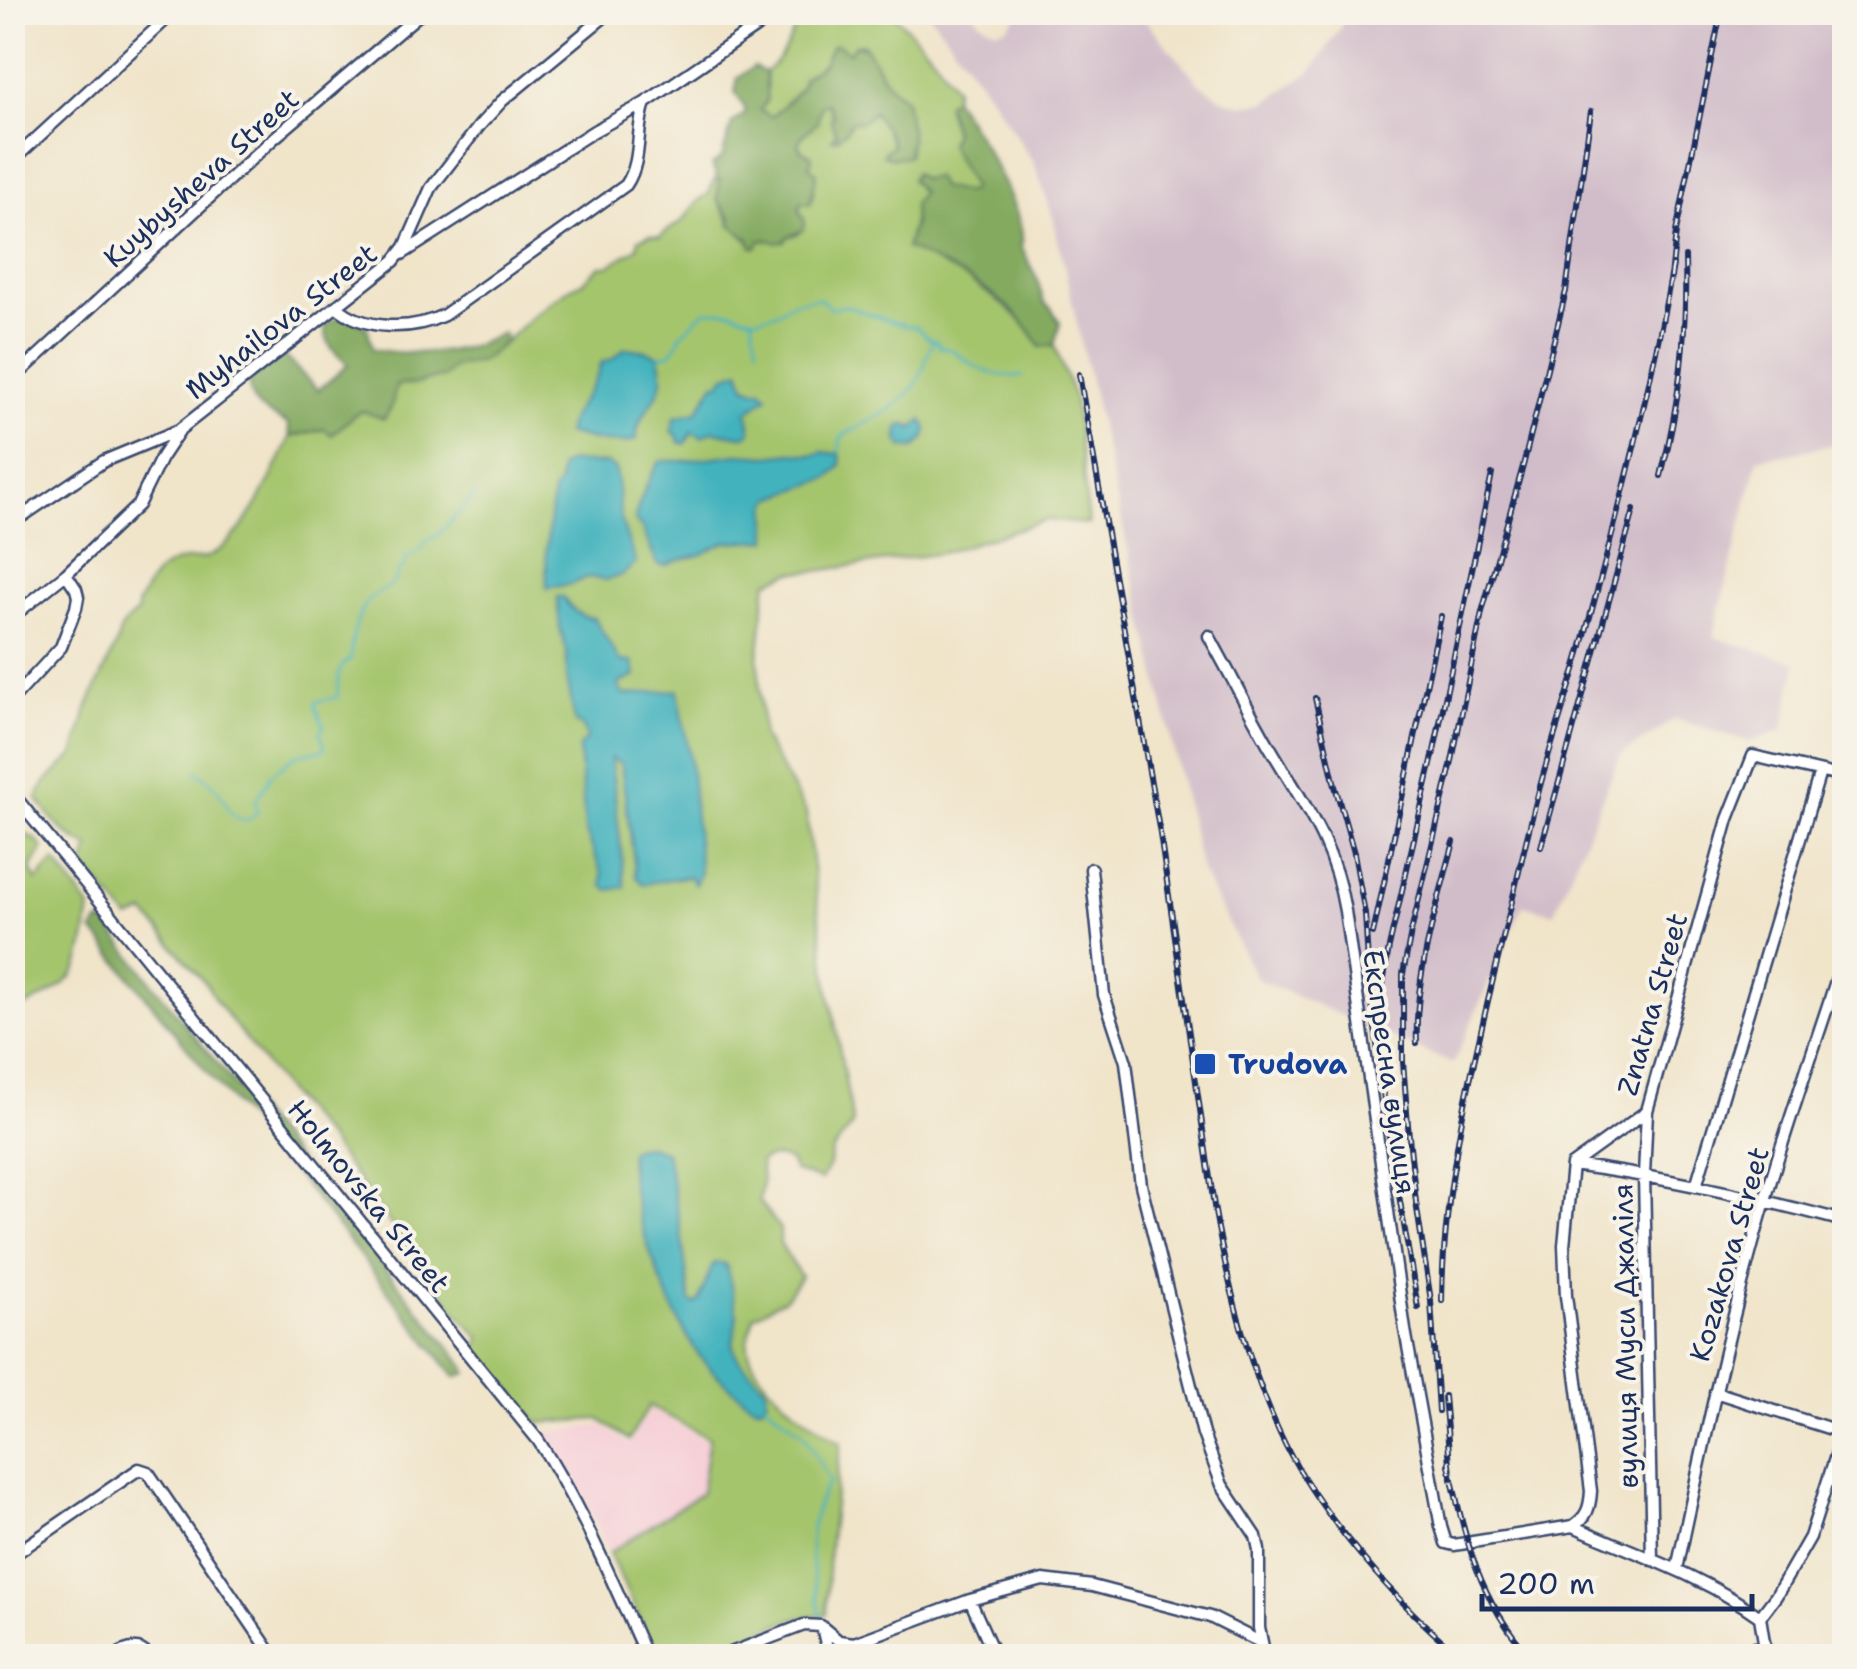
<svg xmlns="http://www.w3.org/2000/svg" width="1857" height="1669" viewBox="0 0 1857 1669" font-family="'Shantell Sans',sans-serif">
  <rect width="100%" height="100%" fill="#f7f3e8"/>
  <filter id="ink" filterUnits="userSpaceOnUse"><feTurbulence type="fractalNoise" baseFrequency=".01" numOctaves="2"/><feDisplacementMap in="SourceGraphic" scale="20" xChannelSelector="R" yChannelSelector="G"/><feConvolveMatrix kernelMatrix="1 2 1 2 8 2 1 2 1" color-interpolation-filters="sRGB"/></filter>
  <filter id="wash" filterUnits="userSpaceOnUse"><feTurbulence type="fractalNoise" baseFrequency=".0048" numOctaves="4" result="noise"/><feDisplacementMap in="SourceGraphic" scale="40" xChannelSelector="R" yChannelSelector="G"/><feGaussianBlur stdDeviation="2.25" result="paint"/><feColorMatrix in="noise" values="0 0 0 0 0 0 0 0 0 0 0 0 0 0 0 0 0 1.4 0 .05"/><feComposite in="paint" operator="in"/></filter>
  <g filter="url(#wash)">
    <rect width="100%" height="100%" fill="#f0e4c9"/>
    <path fill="#f6cfd7" d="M651 1410 709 1442 700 1493 609 1552 579 1488 544 1433 602 1425 629 1445Z"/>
    <path fill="#d1bdc9" d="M929 13H973L981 22 996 30 1007 27 1020 13H1139L1199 83 1224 100 1242 105 1266 102 1312 71 1339 30 1346 13H1844V443L1758 459 1713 637 1797 662 1783 730 1750 742 1675 719 1620 756 1554 913 1523 905 1453 1064 1257 979 1201 871 1053 217 1034 163 986 90Z"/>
    <path fill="#a5c56d" stroke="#607a66" stroke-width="2.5" d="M803 13H893L935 58 955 88 953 98 946 103 949 118 973 187 969 192C950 194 931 186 915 174L921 192C910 210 917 217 909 236 924 247 938 259 953 269 985 292 1021 311 1040 347L1054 345 1074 397 1089 524 1046 520 942 553 817 571 792 572 767 582 758 659 763 737 806 812 827 979 853 1124 832 1151 829 1165 821 1180 794 1171 791 1162C780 1156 770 1155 760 1162L762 1182 759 1201 780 1229V1243L801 1277 786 1297 754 1316C752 1325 746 1338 748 1347 753 1383 812 1424 841 1443L829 1549 826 1615 793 1619 741 1639 679 1656H657L609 1553 701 1493 709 1438 649 1406 629 1440 599 1419 538 1423 476 1347 481 1339 454 1309 328 1140 285 1090 216 1001 207 985 145 913 129 919 83 865 90 847C64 837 52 820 37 798L46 782 74 755 88 706 117 643 120 631 125 623 138 612 137 605C151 581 155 566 185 560 193 558 201 560 208 557 247 538 273 474 290 437L324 429 333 434 355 414 363 411 376 414 396 387 402 383 413 385 432 378 443 377 452 367 489 356 494 348 500 347 535 314 571 287 583 282 600 266H608L637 248 639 239 650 235 660 237C667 229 676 227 683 220 693 209 695 200 709 194L713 182 717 178 720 180 717 199C726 215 736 230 750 241L773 240 798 234 805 222 799 210 801 203 812 199C814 189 815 174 809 166L812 159 811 155C785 146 807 132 817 123L821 105 827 102C834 113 831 123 836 133L832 139 851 122 873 111C883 127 895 139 892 158L905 99C885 85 875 66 864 44L855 45 849 52 830 53 823 64 772 117 760 110 767 87 765 72C787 56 790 35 803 13Z
      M12 828 35 839 43 848 31 869 37 881 55 861 90 908C88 924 83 959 75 972 62 991 32 1003 13 1012Z"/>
    <path fill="#84aa60" stroke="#506c5f" stroke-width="2.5" d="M832 45H839L849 52 855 45 865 47C881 69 881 82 905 99L911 135 908 156 892 158 883 155 886 150 893 146 885 129 873 112 862 122H851L847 130 836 139H832L836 133 831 121 833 115 827 103 821 105 817 123C807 131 784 147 811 155L812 159 809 166 817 173 810 204 801 203 799 210 805 222 803 230 787 237 785 241 776 243C771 239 766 240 760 241L757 247H752L749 239 730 224 732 219 717 199 720 180 717 178 712 165 722 158 732 123 745 114V108L735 92 738 77 754 67 765 72 767 100 760 110 772 117 800 89 804 77 823 64Z
      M953 98C971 124 1031 218 1021 246L1037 279 1044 303 1051 308 1060 323 1054 345 1040 347C1013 296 955 271 906 248L914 223 913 205 921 192 911 180 914 173 922 179 935 177 941 188C952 188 958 193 969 192L972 187 949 144 954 132 946 103Z
      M337 318H349L367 327 373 349C402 355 443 354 472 346 483 343 493 337 503 333L506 339C502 344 486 359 481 361 465 366 454 362 444 377 433 378 426 381 416 384 408 386 404 383 396 386L392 406 384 419 363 411 355 414 332 435 324 429 290 437 288 424C267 413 248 407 249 381L282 354 318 390 348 365C335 352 325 345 325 325Z
      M99 922 106 923 164 998 464 1365 467 1373 456 1377 444 1363 307 1188 205 1070 93 931Z"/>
    <path fill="#42b2bd" stroke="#2e708e" stroke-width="2.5" d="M625 348 647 351 659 356C661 364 663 373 662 381 659 402 634 418 637 439 618 448 587 439 566 433 571 407 596 389 601 363L613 359Z
      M740 370 746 386 758 391 761 389 768 396 748 411 751 432 745 436H741L713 431 702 437 692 432 685 444 679 442V438L672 431 675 417 697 412 715 383H720L724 376Z
      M922 420 927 428 925 438 915 448 902 447 898 440 899 428 902 425 910 426 912 429Z
      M823 452 840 454 841 466 829 478 772 498 768 506V540L726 542 700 555 679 560 665 566 657 564 643 530 635 520C636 508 652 471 660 461H683L738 454 768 456 792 453 814 455Z
      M569 462 608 464 616 470 621 521 636 563 622 575 606 580 588 577 572 584 547 588 546 550 553 491 559 484 560 467Z
      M557 597H563C571 610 578 616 594 618L620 661 633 662 636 676 618 684 623 695 678 690 690 760 700 874 695 884 690 876 643 884 636 877 621 764 611 758 625 887 609 890 603 886 602 873 585 830 579 747 587 738 583 727 575 723 567 678V652L560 628Z
      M649 1146 666 1152 681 1231 690 1301 694 1304 699 1301 712 1266 715 1263H723L727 1267 737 1314 733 1345 735 1353 739 1360 766 1388 767 1398 762 1406C750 1406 745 1399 736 1392 722 1380 709 1369 698 1354 670 1314 624 1198 630 1150L637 1147Z"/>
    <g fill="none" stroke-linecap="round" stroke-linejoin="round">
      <path stroke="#42b2bd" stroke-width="2.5" d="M752 319 758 347
        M659 356 670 354 680 340 679 337 682 333 705 311H732L742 315 757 318 776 313 793 302 819 298 830 308 846 306 898 324 902 323 903 326 916 327 929 339 938 342 939 347C953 347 963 359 975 366 989 375 1007 377 1023 376
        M839 452 841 438 845 434C870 421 903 407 918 381 925 369 926 355 933 342
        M196 771C203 776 211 781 217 789 229 803 224 815 246 821L258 812 255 802 272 774 296 755 323 750 325 746 320 733 324 726 315 706 316 702 337 697C339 683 336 665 351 659 350 643 358 608 371 598 383 587 396 589 398 570L405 567 406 558 421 550 428 540 438 535 476 494
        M762 1401 803 1433 830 1481C799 1527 813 1570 821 1620"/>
    </g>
  </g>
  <g filter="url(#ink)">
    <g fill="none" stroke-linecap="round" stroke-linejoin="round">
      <defs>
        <path id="street" d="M12 161 174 12
          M402 254 594 131 645 103
          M336 306C364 331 411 331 444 315L626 185C643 160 635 130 645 103L778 12
          M12 380 273 139 422 12
          M12 523 104 461 179 430 394 261 405 247 431 188 480 125 502 101 610 12
          M12 617 66 574 138 505 161 458 179 431
          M1209 636C1229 672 1248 709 1268 744 1303 804 1333 840 1345 911L1405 1330 1441 1527 1446 1543 1454 1545 1573 1526C1587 1517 1590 1508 1591 1491L1566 1296 1564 1245 1572 1165 1647 1111 1728 819 1753 756 1844 777
          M12 700 61 647 76 608 78 597 76 589 66 574
          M12 793 538 1440C582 1508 613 1583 646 1656
          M1091 869 1104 995 1126 1062 1141 1185 1203 1434 1222 1485 1256 1536 1259 1550V1628L1265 1656
          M1647 1111 1644 1175 1652 1560
          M1572 1165C1664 1177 1754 1197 1844 1221
          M1696 1186 1820 772
          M1715 1392 1844 1433
          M1573 1526C1636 1554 1704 1576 1760 1617L1765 1648
          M12 1556 139 1469 148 1472 273 1656
          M1677 1569C1703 1447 1729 1324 1764 1204 1788 1120 1818 1038 1844 956
          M970 1600 995 1656
          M1760 1617 1776 1596 1810 1537 1844 1430
          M822 1627 829 1656
          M115 1656C127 1649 138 1644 148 1656
          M723 1656 804 1625 821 1626 839 1641 854 1643 970 1600 1043 1580 1092 1586 1210 1617 1262 1643
          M1728 1656C1747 1644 1766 1647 1786 1656"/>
      </defs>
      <use href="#street" stroke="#3b4a6e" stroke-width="15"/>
      <use href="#street" stroke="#fff" stroke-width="10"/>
      <defs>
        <path id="rail" d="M1671 278 1676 232 1721 12
          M1079 374 1160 834 1214 1206C1228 1287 1249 1372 1286 1446 1324 1519 1397 1604 1460 1656
          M1661 476C1680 401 1687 335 1685 257
          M1315 698 1335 786 1354 853 1365 914 1369 979 1387 1124 1418 1308
          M1541 847 1634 510
          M1373 934 1441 616
          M1380 1003 1389 947 1433 756 1492 474
          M1417 1043C1414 978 1437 905 1454 842
          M1442 1301C1443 1180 1474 1059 1502 942 1517 883 1529 823 1546 765 1557 724 1572 683 1583 642 1618 517 1650 392 1673 265
          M1444 1396 1451 1475
          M1438 1411 1431 1301 1416 1202 1409 1137 1403 1062V974L1411 932 1451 766 1482 612 1523 466 1566 291 1591 111
          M1449 1465C1464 1537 1479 1601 1530 1656"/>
      </defs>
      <use href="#rail" stroke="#1b2f5e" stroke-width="6"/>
      <use href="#rail" stroke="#f7f3e8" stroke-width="2.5" stroke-dasharray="8" stroke-linecap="butt"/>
    </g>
  </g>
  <rect fill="#1a4fb4" stroke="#f7f3e8" stroke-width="4" x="1193" y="1052" width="24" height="24" rx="5"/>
  <g text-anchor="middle" stroke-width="8" stroke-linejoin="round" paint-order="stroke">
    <g font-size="28" fill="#1b2f5e" stroke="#f7f3e8">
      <text transform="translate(201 178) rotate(-42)" y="10">Kuybysheva Street</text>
      <text transform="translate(281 321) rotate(-38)" y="10">Myhailova Street</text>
      <text transform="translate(1652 1004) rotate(-74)" y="10">Znatna Street</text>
      <text transform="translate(1390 1072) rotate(82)" y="10">Експресна вулиця</text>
      <text transform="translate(369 1196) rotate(51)" y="10">Holmovska Street</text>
      <text transform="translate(1729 1254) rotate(-74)" y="10">Kozakova Street</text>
      <text transform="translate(1625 1336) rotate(-91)" y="10">вулиця Муси Джаліля</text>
    </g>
    <g font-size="28" font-weight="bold" fill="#164399" stroke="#f7f3e8" text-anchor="start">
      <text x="1228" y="1074">Trudova</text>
    </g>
  </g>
  <rect width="1857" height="1669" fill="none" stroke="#f7f3e8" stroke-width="50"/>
  <path d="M1482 1594v15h270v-15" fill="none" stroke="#1b2f5e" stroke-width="5"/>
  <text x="1497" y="1594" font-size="30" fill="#1b2f5e" stroke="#f7f3e8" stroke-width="8" paint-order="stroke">200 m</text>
</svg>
